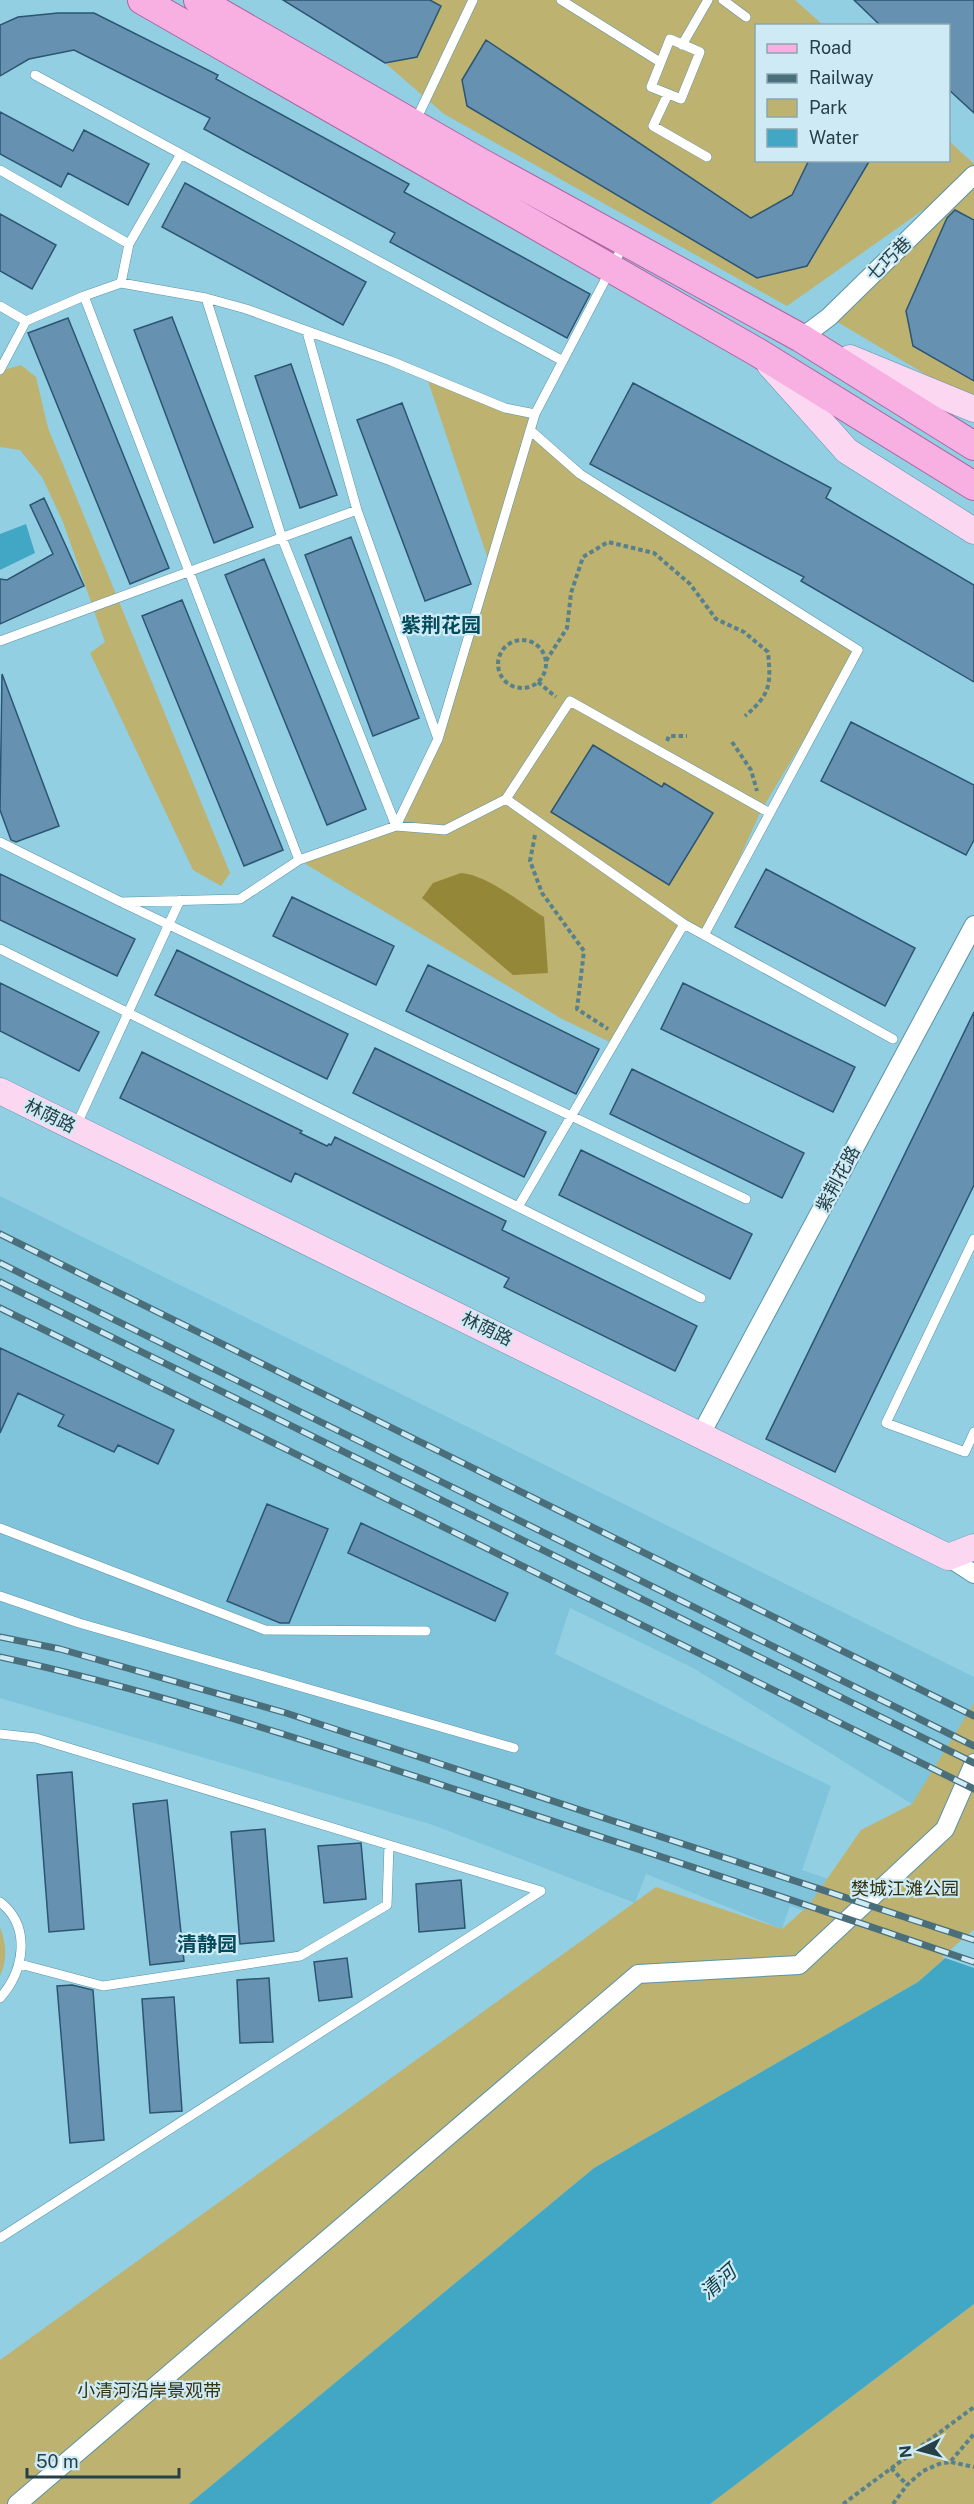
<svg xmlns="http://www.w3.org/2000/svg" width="974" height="2504" viewBox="0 0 974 2504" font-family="'Public Sans','Noto Sans SC',sans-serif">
  <rect width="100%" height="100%" fill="#93cfe3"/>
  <path fill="#7fc4db" d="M0 1196 974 1677V1813L912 1804 693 1668 570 1608 555 1654 831 1786 802 1870 974 1929V1968L790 1906 782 1929 646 1874 635 1903 433 1825 0 1698Z"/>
  <path fill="#bdb26f" d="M283 0H795L823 25 756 26V160H948L949 141 974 164V174L787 306 444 114 385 63Z
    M974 175V401L952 390 829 317Z
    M21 365 36 377 48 428 230 873 221 886 193 870 90 653 105 642 63 522 42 477 20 450 0 447V371Z
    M426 375 505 408 535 414 538 437 580 474 858 650 762 809 704 935 685 924 614 1044 562 1019 299 860 396 826 438 739 490 565Z
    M974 1703V1933L918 1982 594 2168 189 2504H0V2360L656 1887 782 1929 809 1905 861 1830 912 1804Z
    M0 1927C6 1944 8 1958 0 1976Z
    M974 2304V2504H710L734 2485Z"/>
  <path fill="#948737" d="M461 873C485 874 523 904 544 917L548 973 513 975 422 898 433 883Z"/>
  <path fill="#41a7c5" d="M26 524 35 553 0 570V534Z
    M974 1933V2304L710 2504H189L594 2168 918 1982Z"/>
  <path fill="#93cfe3" d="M974 1930V1968L942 1957 972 1931Z"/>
  <path fill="#6691b1" stroke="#2b5572" stroke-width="1.5" d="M283 0H430L441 6 417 57 385 63Z
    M854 0H974V113L948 89V26H881Z
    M58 13H94L218 75 216 79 409 184 404 192 590 294 567 338 390 242 395 233 204 129 210 118 74 50 29 59 0 76V25L18 17Z
    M486 40 751 218 792 195 809 160H870L807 266 757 278 467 106 462 80Z
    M0 112 73 151 84 130 149 164 128 205 68 173 61 187 0 154Z
    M185 183 366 282 343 325 162 227Z
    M955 210 974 220V381L913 346 906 311 947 218Z
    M0 214 56 245 32 289 0 271Z
    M172 317 253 527 214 543 134 330Z
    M68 318 169 568 130 584 28 333Z
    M291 364 337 495 300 508 255 376Z
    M633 383 831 488 826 498 974 585V682L801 581 804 577 590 464Z
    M402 403 471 584 425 601 357 420Z
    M44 498 84 586 0 624V579L7 580 53 554 30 505Z
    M351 537 419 718 373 736 305 555Z
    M264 559 366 809 327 825 225 575Z
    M182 600 283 850 244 866 142 616Z
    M2 674 59 826 16 842 11 840 0 810Z
    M851 722 974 785V840L966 855 821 781Z
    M593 745 662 787 664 783 713 813 669 885 551 812Z
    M766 869 915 948 885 1006 735 927Z
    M0 874 135 939 117 976 0 920Z
    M292 897 394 946 376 985 273 936Z
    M177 950 348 1034 327 1079 155 995Z
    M428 965 599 1049 576 1094 406 1011Z
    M0 983 99 1032 79 1071 0 1031Z
    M683 983 855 1067 833 1112 661 1029Z
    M974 1012V1185L835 1472 766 1439Z
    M375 1048 546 1132 524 1177 353 1093Z
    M142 1052 302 1131 300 1133 327 1146 329 1144 331 1145 335 1137 506 1221 502 1230 697 1326 675 1371 504 1287 509 1278 295 1173 291 1182 120 1098Z
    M632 1069 804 1153 782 1198 610 1114Z
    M581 1150 752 1234 730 1279 559 1195Z
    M0 1348 174 1430 158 1464 118 1445 114 1452 58 1426 64 1415 18 1393 0 1433Z
    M267 1504 328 1529 289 1623H280L227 1601Z
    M361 1523 508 1593 495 1621 348 1553Z
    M72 1772 84 1929 49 1932 37 1775Z
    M167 1800 184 1961 150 1965 133 1804Z
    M265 1829 274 1941 240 1944 231 1832Z
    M361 1843 366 1899 324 1903 318 1846Z
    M461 1880 465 1928 419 1932 416 1884Z
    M347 1958 352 1997 319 2001 314 1962Z
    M269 1978 273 2042 240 2043 237 1980Z
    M72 1985 93 1990 104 2140 70 2143 57 1986Z
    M174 1997 182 2111 150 2113 142 1999Z"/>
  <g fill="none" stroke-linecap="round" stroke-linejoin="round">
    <defs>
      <path id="lane" d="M561 0 660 62
        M723 0 746 17
        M670 39 700 52 681 99 651 87Z
        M682 45 708 0
        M35 75 563 361
        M668 94 653 126 707 157
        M415 122 473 0
        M0 170 129 244 121 283
        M129 244 181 154
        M84 296 299 860
        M206 298 282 538 396 826 445 830 506 799 684 924 518 1207
        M0 306 26 321
        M307 332 357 510 438 739
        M0 370 26 321 84 296 121 283 206 298 246 309 391 361 505 408 535 414
        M530 430 580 474 858 650 704 935
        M0 641 357 510
        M506 799 570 701 768 812
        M0 842 121 902 240 899 299 860 396 826 438 739 535 414 624 244
        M123 903 746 1199
        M684 924 893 1039
        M0 949 701 1298
        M76 1126 180 900
        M974 1239 886 1423 965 1452 974 1432
        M0 1528 265 1630 426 1631
        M0 1596 79 1623 514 1748
        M0 1734 36 1738 541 1891 0 2238
        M0 1902C32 1927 24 1971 0 1998
        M20 1964 103 1986 300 1956 387 1905 389 1845"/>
      <path id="street" d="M801 338 829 317 974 175
        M701 1434 974 925
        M948 1557 974 1574
        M17 2504 638 1974 799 1965 945 1829 974 1763"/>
      <path id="secondary" d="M850 358 974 409
        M770 365 847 451 974 531
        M0 1091 948 1557 974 1547"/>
      <path id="primary" d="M142 0 757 352 974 486
        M198 0 478 161 801 338 974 446"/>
    </defs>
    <use href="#lane" stroke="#5993a6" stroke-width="10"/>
    <use href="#street" stroke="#5993a6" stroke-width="20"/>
    <use href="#secondary" stroke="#5993a6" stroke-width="27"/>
    <use href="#primary" stroke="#ac65a0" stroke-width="30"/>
    <path stroke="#58818e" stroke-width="4" stroke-dasharray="4.5 3" stroke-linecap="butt" d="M498 664a24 24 0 1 1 48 0a24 24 0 1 1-48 0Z
      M546 661 567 628 571 593 583 557 608 542 654 553 690 584 716 619 744 632 768 652C771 684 771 694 745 716
      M538 682 556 697
      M667 741 669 736H687
      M732 742 751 770 757 791
      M535 835 530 861 542 893 584 951 577 1009 608 1029
      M951 2462 974 2467
      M891 2468 907 2485
      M843 2504 974 2407
      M893 2504 907 2485 923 2471 939 2464 950 2462 974 2434"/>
    <use href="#lane" stroke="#fff" stroke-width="9"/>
    <use href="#street" stroke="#fff" stroke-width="18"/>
    <use href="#secondary" stroke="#fcd7f1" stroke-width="26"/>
    <use href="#primary" stroke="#f8afe2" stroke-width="28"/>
    <defs>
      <path id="rail" d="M0 1234 974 1716
        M0 1263 974 1746
        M0 1282 974 1763
        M0 1308 974 1789
        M0 1637 60 1649 286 1713 974 1940
        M0 1657C152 1690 300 1739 448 1787 624 1844 799 1902 974 1962"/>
    </defs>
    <use href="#rail" stroke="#4a6f7b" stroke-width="7"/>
    <use href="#rail" stroke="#ceebf5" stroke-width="4.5" stroke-dasharray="14" stroke-linecap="butt"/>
  </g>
  <g text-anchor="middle" stroke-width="4.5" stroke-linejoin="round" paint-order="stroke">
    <g font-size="18" fill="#274048" stroke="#ceebf5">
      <text transform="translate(889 259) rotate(-44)" y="6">七巧巷</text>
      <text transform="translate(50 1116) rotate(26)" y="6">林荫路</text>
      <text transform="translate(838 1179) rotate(-62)" y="6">紫荆花路</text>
      <text transform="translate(487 1329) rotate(26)" y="6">林荫路</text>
    </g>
    <g font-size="18" fill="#36310d" stroke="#ceebf5">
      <text x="905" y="1895">樊城江滩公园</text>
      <text x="149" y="2397">小清河沿岸景观带</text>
    </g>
    <g font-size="20" font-weight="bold" fill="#054a5b" stroke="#ceebf5">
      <text x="441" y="632">紫荆花园</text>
      <text x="207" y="1951">清静园</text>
    </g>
    <g font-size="20" font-style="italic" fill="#0f3d4a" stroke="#ceebf5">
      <text transform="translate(718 2282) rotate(-41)" y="7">清河</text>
    </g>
  </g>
  <rect x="755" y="24" width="195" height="138" fill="#ceebf5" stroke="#8ba7b0" stroke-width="1.5"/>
  <rect x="767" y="44" width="30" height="9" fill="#f8afe2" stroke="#8ba7b0" stroke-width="1.5"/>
  <text x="809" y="54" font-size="18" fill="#274048">Road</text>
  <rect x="767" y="74" width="30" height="9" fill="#4a6f7b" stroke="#8ba7b0" stroke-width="1.5"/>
  <text x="809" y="84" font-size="18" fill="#274048">Railway</text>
  <rect x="767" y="99" width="30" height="18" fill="#bdb26f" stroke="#8ba7b0" stroke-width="1.5"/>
  <text x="809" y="114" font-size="18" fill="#274048">Park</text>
  <rect x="767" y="129" width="30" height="18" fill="#41a7c5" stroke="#8ba7b0" stroke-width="1.5"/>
  <text x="809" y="144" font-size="18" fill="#274048">Water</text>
  <g transform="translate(920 2450) rotate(264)" stroke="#ceebf5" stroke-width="4.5" paint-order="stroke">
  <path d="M0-4.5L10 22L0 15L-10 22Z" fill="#274048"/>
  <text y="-9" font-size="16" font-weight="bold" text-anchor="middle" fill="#274048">N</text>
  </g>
  <path d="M27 2468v9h152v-9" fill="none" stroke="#274048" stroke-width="3"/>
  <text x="36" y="2468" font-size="18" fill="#274048" stroke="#ceebf5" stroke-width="4.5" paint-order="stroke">50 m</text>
</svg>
